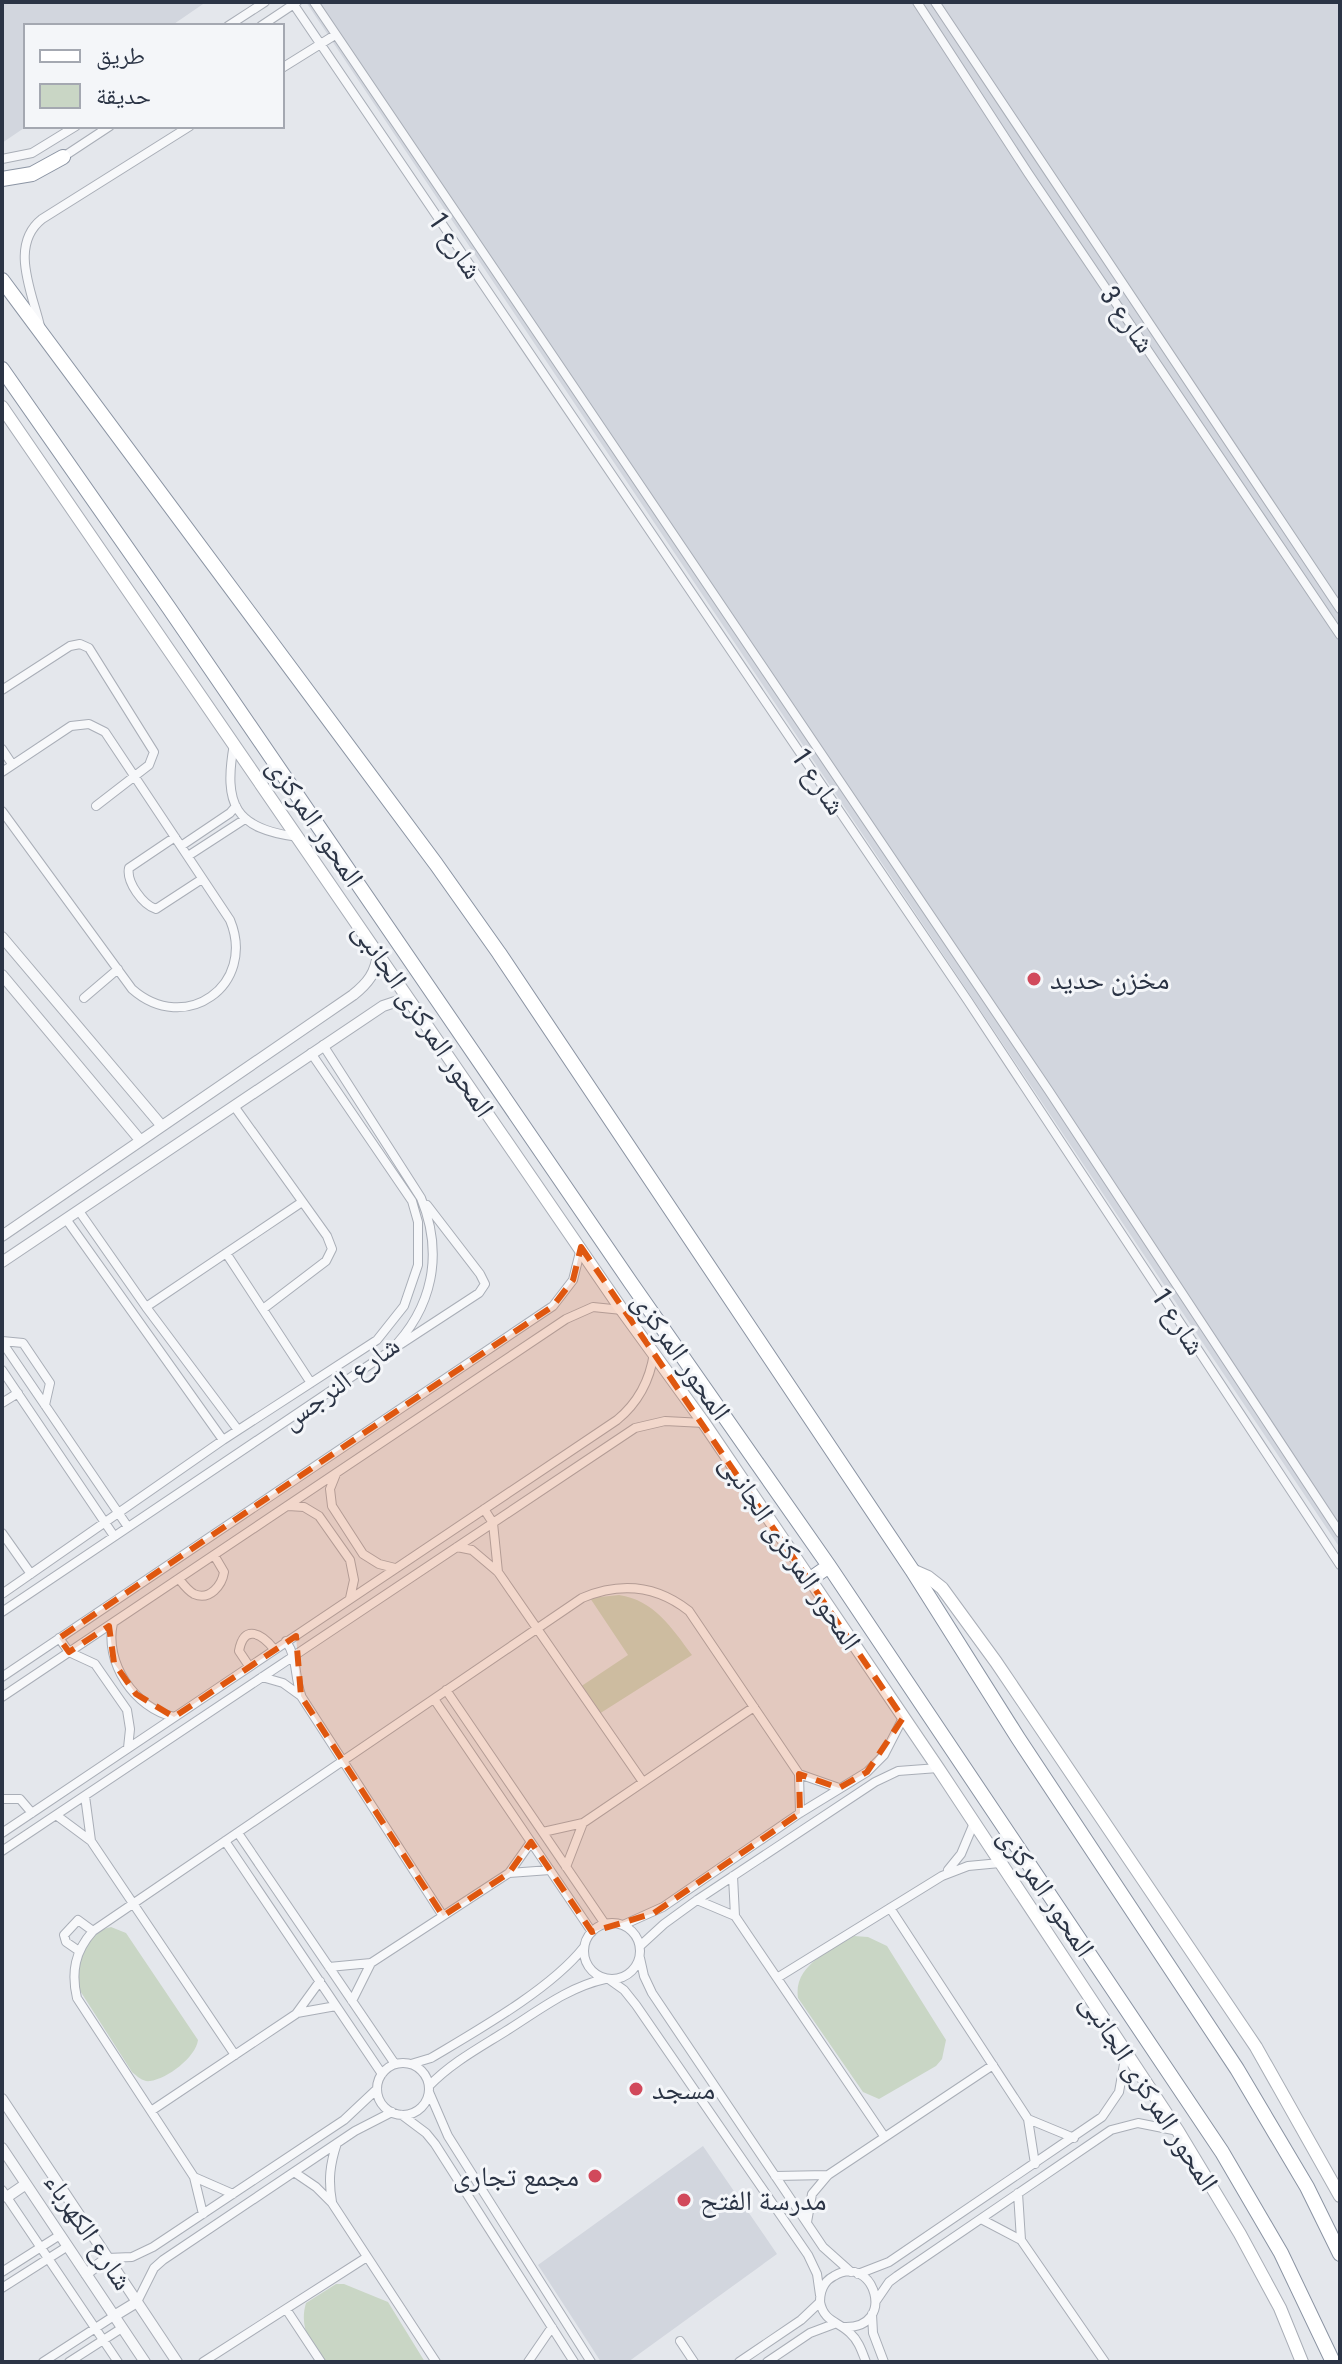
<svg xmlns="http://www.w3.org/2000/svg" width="1342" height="2364" viewBox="0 0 1342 2364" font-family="'Roboto Condensed','Noto Naskh Arabic',sans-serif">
  <rect width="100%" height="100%" fill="#e4e7ec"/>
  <path fill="#d2d6de" d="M2 2H206L171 26H26L27 126 2 143Z
    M306 2H1340V1548Z
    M703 2146 777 2254 628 2362H601L538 2265Z"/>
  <path fill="#c9d6c5" d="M619 1595C654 1600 672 1628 692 1655L599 1714 580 1687 628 1655 590 1598Z
    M111 1927 126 1933 198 2040C196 2057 167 2079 150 2081 143 2082 138 2077 132 2072L77 1986C74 1965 87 1931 111 1927Z
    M854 1936 868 1937 887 1946 946 2040 942 2059 936 2066 879 2099 863 2092 798 1998C793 1965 831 1950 854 1936Z
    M336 2284H344L388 2302 425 2362H321C310 2341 299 2327 306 2303Z"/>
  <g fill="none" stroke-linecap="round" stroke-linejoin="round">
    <defs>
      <path id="minor" d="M292 2 968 1001 1340 1565
        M314 2 1049 1091 1340 1533
        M917 2 1028 173 1340 635
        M935 2 1340 609
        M228 26 265 2
        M261 26 297 2
        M282 68 335 35
        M63 157 110 126
        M2 159 32 153 76 126
        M40 326C32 292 9 245 42 219L190 126
        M2 690 70 646 80 644 89 648 154 752 149 765 96 806
        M234 744C223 805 235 829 298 837
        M2 749 12 764
        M2 772 71 726 89 724 105 732 230 920C257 985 185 1036 132 989L2 811
        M175 837 129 868C126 882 143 905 156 909L202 879
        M181 846 230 813 236 806
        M188 856 245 819
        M84 998 118 969
        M234 1106 327 1236 332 1249 326 1261 263 1309
        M79 1211 146 1307 238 1430
        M66 1219 223 1440
        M226 1253 311 1383
        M146 1307 302 1202
        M2 1341 23 1343 50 1383 45 1405
        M2 1342 128 1527
        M401 1344 479 1293 485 1284 480 1274 427 1205
        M2 1370 114 1536
        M2 1403 18 1393
        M336 1474 330 1489 332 1506 363 1554 379 1564 395 1568
        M288 1506 304 1507 319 1516 350 1560 354 1580 350 1598
        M484 1509 493 1523 498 1572
        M2 1533 31 1574
        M457 1547 472 1550 498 1572 643 1782
        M179 1579C183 1584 188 1591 194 1594 210 1601 222 1585 224 1572L214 1555
        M2 1594 223 1440 377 1340 404 1306 418 1265V1222L412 1201 311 1053
        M2 1612 390 1351C433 1308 444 1254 421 1198L323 1045
        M113 1623C104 1662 134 1708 174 1717
        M59 1638 69 1652 95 1664 127 1710 130 1729 128 1748
        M286 1641C298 1659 294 1675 301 1695
        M249 1666 239 1651C244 1623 262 1634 274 1649
        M2 1677 553 1306 573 1280 581 1248
        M262 1677 283 1683 301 1696 443 1916
        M446 1690 605 1924
        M2 1697 566 1319 593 1307 622 1310
        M434 1699 592 1932
        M799 1774 839 1788
        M85 1796 91 1841
        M2 1799H20L32 1813
        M56 1815 91 1841 235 2055
        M543 1832 583 1823 754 1707
        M2 1833 617 1420C639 1402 650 1380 654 1353
        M238 1833 395 2064
        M225 1841 382 2074
        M2 1851 635 1428 665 1421 704 1423
        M566 1867 583 1823
        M948 1870 961 1854 974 1823
        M509 1873 550 1870
        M733 1876 735 1916 884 2136
        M697 1900 735 1916
        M890 1908 1028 2119 1035 2164
        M584 1951a28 28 0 1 1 56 0a28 28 0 1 1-56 0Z
        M623 1925 663 1907 800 1813 867 1772 884 1755 903 1718
        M640 1946 664 1924 697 1900 875 1782 898 1771 938 1768
        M79 1951 66 1942 64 1935 78 1920 93 1931
        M640 1958 644 1976 652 1993 823 2247 851 2272
        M329 1967 371 1963 509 1873 531 1842
        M777 1978 942 1876 968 1866 1000 1863
        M610 1980 624 1990 636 2005 808 2255 817 2274 820 2295
        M352 2001 371 1963
        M297 2013 336 2006
        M377 2089a26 26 0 1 1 52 0a26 26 0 1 1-52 0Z
        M411 2064 431 2058C478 2030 551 1989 584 1947
        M429 2086C451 2063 479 2048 506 2031 538 2011 568 1987 605 1979
        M429 2092 448 2136 591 2362
        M151 2111 296 2014 320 1981
        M402 2115 426 2133 435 2144 574 2362
        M1028 2119 1074 2138
        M294 2172 316 2187 332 2203 436 2362
        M775 2176 828 2175
        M194 2177 233 2194
        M2 2190 118 2362
        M1018 2193 1021 2240
        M332 2202C328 2180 330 2164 337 2143
        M203 2214 194 2177 77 1998C71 1972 75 1951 93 1931L582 1598C620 1582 656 1585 689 1611L799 1774 800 1813
        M981 2219 1021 2240 1105 2362
        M807 2222 812 2194 828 2175 993 2065
        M107 2258 132 2257 153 2247 344 2120 377 2089
        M2 2272 60 2235
        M858 2274 889 2262 1102 2117 1119 2092 1126 2053
        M2 2288 68 2246
        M876 2301 889 2282 897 2276 1111 2130 1138 2123 1178 2131
        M137 2302 154 2268 163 2260 355 2131 392 2112
        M286 2309 321 2362
        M872 2314 873 2333 884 2362
        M844 2327C898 2329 874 2252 834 2276 824 2281 820 2291 820 2302 824 2322 838 2321 850 2333 859 2341 862 2352 866 2362
        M680 2341 694 2362
        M43 2362 114 2316
        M69 2362 122 2328
        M203 2362 367 2257
        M528 2362 552 2327
        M739 2362 801 2320 820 2302
        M767 2362 810 2333 834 2324"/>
      <path id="tertiary" d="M2 937 161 1125
        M2 975 140 1140
        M2 1236 353 995C368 983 376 973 378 953
        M2 1262 383 1006 398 1001 412 1004
        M2 2099 177 2362
        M2 2148 145 2362
        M7 2197 26 2184
        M86 2274 107 2258
        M114 2316 137 2302"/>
      <path id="secondary" d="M2 407 622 1310 704 1423 938 1768 1178 2131 1240 2234 1280 2308 1302 2362
        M912 1570 928 1577 942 1588 996 1662 1256 2047 1340 2196"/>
      <path id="trunk" d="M2 179 32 174 63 157
        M2 280 436 864 499 953 912 1570 1018 1738 1237 2069 1307 2187 1340 2254
        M2 369 169 608 631 1283 829 1566 1222 2152 1281 2253 1333 2362
        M809 1580 829 1566"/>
    </defs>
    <use href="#minor" stroke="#a9aeb7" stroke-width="10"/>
    <use href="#tertiary" stroke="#a9aeb7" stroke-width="12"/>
    <use href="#secondary" stroke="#a9aeb7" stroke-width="14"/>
    <use href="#trunk" stroke="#8b94a3" stroke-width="16"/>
    <use href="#minor" stroke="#f7f8fa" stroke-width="8"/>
    <use href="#tertiary" stroke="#f7f8fa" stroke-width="10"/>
    <use href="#secondary" stroke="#fff" stroke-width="12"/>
    <use href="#trunk" stroke="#fff" stroke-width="14"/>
  </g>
  <path fill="#df570f" fill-opacity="0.2" stroke="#df570f" stroke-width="6" stroke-dasharray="16 10" stroke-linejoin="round" d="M581 1247 903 1718 867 1772 839 1788 799 1774 800 1813 654 1913 592 1932 531 1842 509 1873 443 1916 301 1696 296 1636 174 1717 136 1694 114 1663 109 1626 69 1652 59 1638 553 1306 573 1280Z"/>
  <g fill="#d1495b" stroke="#f4f6f9" stroke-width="3">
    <circle cx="1034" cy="979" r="8"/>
    <circle cx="636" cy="2089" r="8"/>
    <circle cx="595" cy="2176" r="8"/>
    <circle cx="684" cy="2200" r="8"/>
  </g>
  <g text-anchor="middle" stroke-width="6" stroke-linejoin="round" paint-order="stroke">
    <g font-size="28" fill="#2b3445" stroke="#f4f6f9">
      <text transform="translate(456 245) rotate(56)" y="10">شارع 1</text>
      <text transform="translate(1128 319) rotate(55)" y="10">شارع 3</text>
      <text transform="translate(819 781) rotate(56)" y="10">شارع 1</text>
      <text transform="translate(316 822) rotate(56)" y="10">المحور المركزى</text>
      <text transform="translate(424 1019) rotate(56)" y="10">المحور المركزى الجانبى</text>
      <text transform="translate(1179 1321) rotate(57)" y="10">شارع 1</text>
      <text transform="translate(682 1356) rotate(55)" y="10">المحور المركزى</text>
      <text transform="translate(340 1382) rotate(-36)" y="10">شارع النرجس</text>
      <text transform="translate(791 1552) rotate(56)" y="10">المحور المركزى الجانبى</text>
      <text transform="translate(1047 1892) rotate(56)" y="10">المحور المركزى</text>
      <text transform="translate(1150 2092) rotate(57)" y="10">المحور المركزى الجانبى</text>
      <text transform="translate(89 2231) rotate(56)" y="10">شارع الكهرباء</text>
    </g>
    <g font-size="28" fill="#2b3445" stroke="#f4f6f9" text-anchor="start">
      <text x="1050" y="989">مخزن حديد</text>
      <text x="652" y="2099">مسجد</text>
      <text x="579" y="2186" text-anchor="end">مجمع تجارى</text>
      <text x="700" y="2210">مدرسة الفتح</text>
    </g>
  </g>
  <rect width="1342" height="2364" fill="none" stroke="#2b3445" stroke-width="8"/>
  <rect x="24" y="24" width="260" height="104" fill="#f4f6f9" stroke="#a4a8b1" stroke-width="2"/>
  <rect x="40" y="50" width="40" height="12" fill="#ffffff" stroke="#a4a8b1" stroke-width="2"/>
  <text x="96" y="64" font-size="24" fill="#2b3445">طريق</text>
  <rect x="40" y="84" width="40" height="24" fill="#c9d6c5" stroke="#a4a8b1" stroke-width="2"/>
  <text x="96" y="104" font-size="24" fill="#2b3445">حديقة</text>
</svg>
